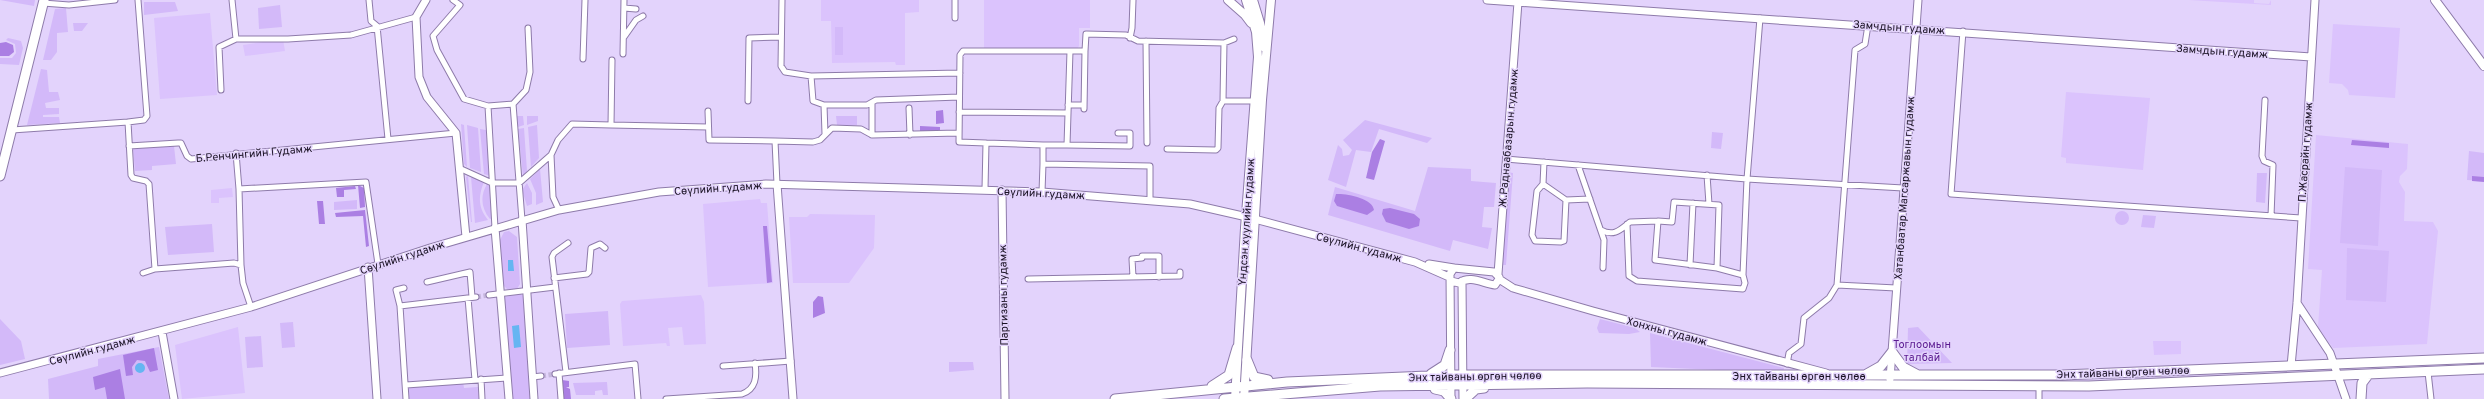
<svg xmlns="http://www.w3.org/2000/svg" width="2484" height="399" viewBox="0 0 2484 399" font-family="Overpass,sans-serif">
  <rect width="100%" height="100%" fill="#e3d3fc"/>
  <path fill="#dbc3fd" d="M821 0H919V12L905 13V65H896L895 62 832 63 831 21H821Z
    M984 0H1090V28H1079V46L1077 49 984 48Z
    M2189 0H2254V3L2269 4 2271 0V5Z
    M210 13 217 95 160 99 154 18Z
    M2333 24 2400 28 2395 98 2349 95 2348 90 2342 84 2329 83Z
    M283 39 285 51 245 56 243 45Z
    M2066 92 2150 98 2143 170 2066 163V158L2061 157Z
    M2316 135 2408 144 2407 169 2400 176 2399 182 2405 192 2404 221 2433 222 2438 231 2427 344 2333 348 2318 327 2322 270 2308 269Z
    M232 188 233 197 219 198V203H211V190Z
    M760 199 761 203H767L773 283 708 287 703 204Z
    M810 214 875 215 874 248 849 283H793L789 217H807Z
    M701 295 704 302 706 344 684 345 682 327 668 328 670 346H667L666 343 623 346 620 304 622 301Z
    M238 327 245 393 182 399 175 345Z
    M2153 341H2181V354L2154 355Z"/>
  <path fill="#d3b9f9" d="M0 0H35L34 6Z
    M144 2H175L178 11 144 15Z
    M280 5 282 27 259 29 258 8Z
    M66 8 68 32 57 33V52L51 60H43L55 9Z
    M73 23H88L82 31H74Z
    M835 27H843V55H835Z
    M8 38 21 41 23 48 19 65 0 64V58H12L16 53 15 44 6 40Z
    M41 69 47 70 49 92H58L60 100 45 103 46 108H59V114L43 115V117H59L60 123 27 125Z
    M517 116H523L524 125 518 127Z
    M527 116H538V121L527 125Z
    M836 116H857V125H837Z
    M1365 120 1432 138 1427 143 1379 129 1371 152 1356 150 1346 187 1328 180 1338 145 1342 149 1343 156 1349 155 1352 150 1343 140Z
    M461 124 464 125 467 167 464 164Z
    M467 125 478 128 481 172 470 168Z
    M537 125 539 158 531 167 528 127Z
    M524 128 527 171 523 176 518 129Z
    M480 129 486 130 490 176 484 174Z
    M1712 132 1723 133 1721 149 1711 148Z
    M174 146 176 164 152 166V170L135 171 133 149Z
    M2469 151 2484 153V181L2467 180Z
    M1428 167 1471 169V181L1496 183 1494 207H1484L1482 227 1492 228 1488 249 1453 240 1450 251 1328 215 1335 187 1415 211Z
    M2345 167 2382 170 2378 246 2340 243Z
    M540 169 543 202 536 205V193L530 179Z
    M1507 172 1513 173 1506 265H1500Z
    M2257 173H2267L2265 203 2256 202Z
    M468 176 472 222H471L466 177Z
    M471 177 484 182C478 196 478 208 488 220L475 223Z
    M527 183 532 193V204L527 206 522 190Z
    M487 184 491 188 493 218 490 219C481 208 480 196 487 184Z
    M357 200V209L334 210V202Z
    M2115 218a7 7 0 1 1 14 0a7 7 0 1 1-14 0Z
    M2143 215 2156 216 2154 228 2141 227Z
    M212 224 214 252 168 255 165 227Z
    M509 231 517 237 520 284 517 289H507L503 285 499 242 504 232Z
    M2347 248 2389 251 2386 302 2346 300Z
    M520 294 524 296 531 399H511L504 297Z
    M608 311 610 345 567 348 565 314Z
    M0 319 21 341 25 359 0 365Z
    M1600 319 1635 328 1640 332 1629 334 1599 333 1597 328Z
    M293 322 295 347 282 348 280 323Z
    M1918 327 1952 363 1907 364 1908 328Z
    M1650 333 1784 368 1783 373 1651 367Z
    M261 336 263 367 247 368 245 337Z
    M159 347 169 399H49L48 379 98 366V359Z
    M949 362H973L974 370 949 372Z
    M463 382 464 388 478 387 479 399H407L406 387Z
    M607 382 608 395H603L602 390 595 391V395H576L573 383Z"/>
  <path fill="#ab7fe3" d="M6 42 13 45 14 52 9 56H0V43Z
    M943 110 944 123 936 124V111Z
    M920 126 940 127V132L920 131Z
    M1380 139 1385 141 1374 180 1366 178 1372 152Z
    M2352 140 2389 143V148L2351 145Z
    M2472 176 2484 177V182L2472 181Z
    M358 185 364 188 365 207 360 208Z
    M355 186 356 189 344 190V197H337L336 188Z
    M1336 194C1345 193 1373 198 1374 210L1367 215 1337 206 1334 201Z
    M317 201H323L325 224H319Z
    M1390 208 1414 214 1420 219 1419 226 1409 229 1386 222 1382 214 1383 209Z
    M365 210 369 246 366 247 363 216 336 217 335 213Z
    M763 226H767L772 282 767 283Z
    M818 296 823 297 825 313 813 318V302Z
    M154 348 158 370 150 372 145 361 137 360 132 367 133 375 126 376 123 355Z
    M120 369 125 399H107L105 387 95 390 93 377Z
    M562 380 569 381V387H566L570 389 571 399H564Z"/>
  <path fill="#65b5f2" d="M508 260H513L514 271H508Z
    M519 325 521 347 514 348 512 326Z
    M135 368a5 5 0 1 1 10 0a5 5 0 1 1-10 0Z"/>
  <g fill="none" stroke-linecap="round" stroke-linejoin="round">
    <path stroke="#c5b6dc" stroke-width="5" stroke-dasharray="5 2.5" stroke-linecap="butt" d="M476 297 489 295
      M541 376 555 374"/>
    <defs>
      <path id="street" d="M232 0 236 39
        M369 0 371 21 377 26 388 139
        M453 0 460 5 433 36 437 50 464 99 488 106 513 104 522 220
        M782 0 781 66 785 72 811 76 960 73
        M43 3 69 5 115 0
        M624 8 636 9
        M955 18V0
        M1963 31 1951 194 2301 218
        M624 37 636 20 643 16
        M1130 38 1132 28 1133 0
        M1146 41 1147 143
        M623 54 624 0
        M583 59 585 0
        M811 76 813 101 824 105 825 134
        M221 90 219 47 236 39H288L351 35 416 17
        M2265 100 2262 156 2264 161 2273 165 2271 216
        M748 101 749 38 780 37
        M1223 101H1256
        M872 103V135
        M513 104 526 90 530 72 528 28
        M824 105H867L876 100 959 97
        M1068 105H1084
        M488 106 495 228
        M909 108 910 135
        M1084 109 1085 51
        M708 111 709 140 775 141 777 184
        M959 112 1068 113
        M128 122 144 120 147 116 138 0
        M611 125 708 127
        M12 130 128 122 131 175 133 178 146 181 149 184 155 269
        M775 141 813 142 820 140 832 128 861 129 872 135 958 133
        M986 143 959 142 960 55 963 51H1085L1086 34 1126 35 1138 41 1224 43 1234 39
        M1043 145H1067L1070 51
        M1067 145 1130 146V133H1118
        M129 146 178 143H181L187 156 191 159 456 133
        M1167 149 1216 150 1218 148 1219 108 1223 101 1224 43
        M236 153 239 189 241 265
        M551 155 553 197 559 210
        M1506 159 1747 179 1903 188
        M1578 165 1604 240 1603 268
        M459 168 492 183H519L551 155 558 140 572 124 611 125 612 60
        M1707 175 1709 204
        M1543 184 1566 200 1564 241 1561 242 1535 241 1532 235 1537 191 1543 184 1544 162
        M239 189 366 182 378 264
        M985 189 986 143 1043 145V164L1150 166V200
        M1042 192 1043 164
        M1566 200 1590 199
        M1627 224 1629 276 1637 281 1743 289 1745 283 1743 275
        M1601 230C1614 237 1620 230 1630 222L1658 221
        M1690 265 1693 203
        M1717 268 1719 205 1674 202 1672 222 1658 221 1655 260 1717 268 1743 275 1747 179 1760 18
        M143 273 155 269 234 263 241 265 243 283 251 307
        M1133 277 1132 259 1142 258V256H1159V277
        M554 278 587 274 589 272 591 248 600 244 605 248
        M1028 279 1180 276V272
        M427 282 470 272 472 297
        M1837 285 1896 288
        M489 295 555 287
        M468 298 475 380
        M400 306 396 290 404 288
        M1787 364 1789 353 1801 344 1804 318 1829 298 1837 285 1855 50 1865 44 1868 25
        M723 366 791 361
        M566 372 552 257 554 253 568 243
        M2428 372 2431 399
        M559 373 561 399
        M555 374 635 364 638 399
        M532 377 541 376
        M481 379 482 399
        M406 385 507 378
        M406 399 400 306 476 297
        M666 399 742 394C756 389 757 377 755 363
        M2039 399V386"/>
      <path id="secondary" d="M426 0 416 17 419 77 427 97 456 133 466 237
        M1487 0 2311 57
        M777 184 793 399
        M1002 190 1005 399
        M522 220 534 399
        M495 228 509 399
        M1429 264 1454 268
        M368 267 377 399
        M1498 274 1518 2
        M1499 279 1513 288 1593 311 1826 373
        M1451 281 1459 283C1470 275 1482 283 1495 285L1499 279
        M1462 281 1463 399
        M2297 303 2330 353 2346 399
        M162 332 174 399
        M2291 366 2297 303 2315 0
        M0 373 251 307 430 248 559 210 659 192 766 184 1042 192 1190 204 1247 217 1415 262 1449 277
        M1890 379 1918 0
        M1451 399 1450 274 1454 268 1494 272 1499 277"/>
      <path id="primary" d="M1228 0 1245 15 1251 23
        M1253 0 1260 23 1264 47
        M2435 0 2484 66
        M1235 399 1245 228 1258 57 1256 32 1246 0
        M1244 399 1262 100 1271 0"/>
      <path id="highway" d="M0 176 44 0
        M1247 360 1254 377 1268 380
        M1431 374 1445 365 1450 350
        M1865 375 1881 366 1892 352 1903 367 1918 375
        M1212 386 1229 375 1237 348
        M1435 389 1444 391 1451 399
        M1115 399 1287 382 1451 375H2062L2484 358
        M1224 399 1380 386 1587 383 2089 386 2484 369
        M1465 399 1476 389 1484 388
        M2361 399 2362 383 2368 375"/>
    </defs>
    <use href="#street" stroke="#8e7baa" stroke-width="7"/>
    <use href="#secondary" stroke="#8e7baa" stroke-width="9"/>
    <use href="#primary" stroke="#8e7baa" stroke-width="10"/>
    <use href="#highway" stroke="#8e7baa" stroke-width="11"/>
    <use href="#street" stroke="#fff" stroke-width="5"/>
    <use href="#secondary" stroke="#fff" stroke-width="7"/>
    <use href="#primary" stroke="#fff" stroke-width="8"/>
    <use href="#highway" stroke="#fff" stroke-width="9"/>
  </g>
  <g text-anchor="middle" stroke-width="3" stroke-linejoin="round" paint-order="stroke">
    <g font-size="11" fill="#1b1325" stroke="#e3d3fc">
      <text transform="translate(1899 27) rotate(4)" y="4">Замчдын гудамж</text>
      <text transform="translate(2222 51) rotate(4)" y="4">Замчдын гудамж</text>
      <text transform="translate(1508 138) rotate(-85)" y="4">Ж.Раднаабазарын гудамж</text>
      <text transform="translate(2305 152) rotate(-86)" y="4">П.Жасрайн гудамж</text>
      <text transform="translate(254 153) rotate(-5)" y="4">Б.Ренчингийн Гудамж</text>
      <text transform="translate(718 188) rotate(-4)" y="4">Сөүлийн гудамж</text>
      <text transform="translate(1904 188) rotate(-86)" y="4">Хатанбаатар Магсаржавын гудамж</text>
      <text transform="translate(1041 193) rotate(3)" y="4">Сөүлийн гудамж</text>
      <text transform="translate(1246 222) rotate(-86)" y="4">Үндсэн хуулийн гудамж</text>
      <text transform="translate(1359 247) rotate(15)" y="4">Сөүлийн гудамж</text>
      <text transform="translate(402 257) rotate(-18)" y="4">Сөүлийн гудамж</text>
      <text transform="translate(1003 295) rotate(-91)" y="4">Партизаны гудамж</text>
      <text transform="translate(1667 331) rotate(15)" y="4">Хонхны гудамж</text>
      <text transform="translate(92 350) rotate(-15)" y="4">Сөүлийн гудамж</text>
      <text transform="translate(2123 372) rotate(-2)" y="4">Энх тайваны өргөн чөлөө</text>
      <text transform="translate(1475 376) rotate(-1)" y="4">Энх тайваны өргөн чөлөө</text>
      <text x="1799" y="380">Энх тайваны өргөн чөлөө</text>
    </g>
    <g font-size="11" fill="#5b1b91" stroke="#e3d3fc">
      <text x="1922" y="348">Тоглоомын<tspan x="1922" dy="13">талбай</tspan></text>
    </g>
  </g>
</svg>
